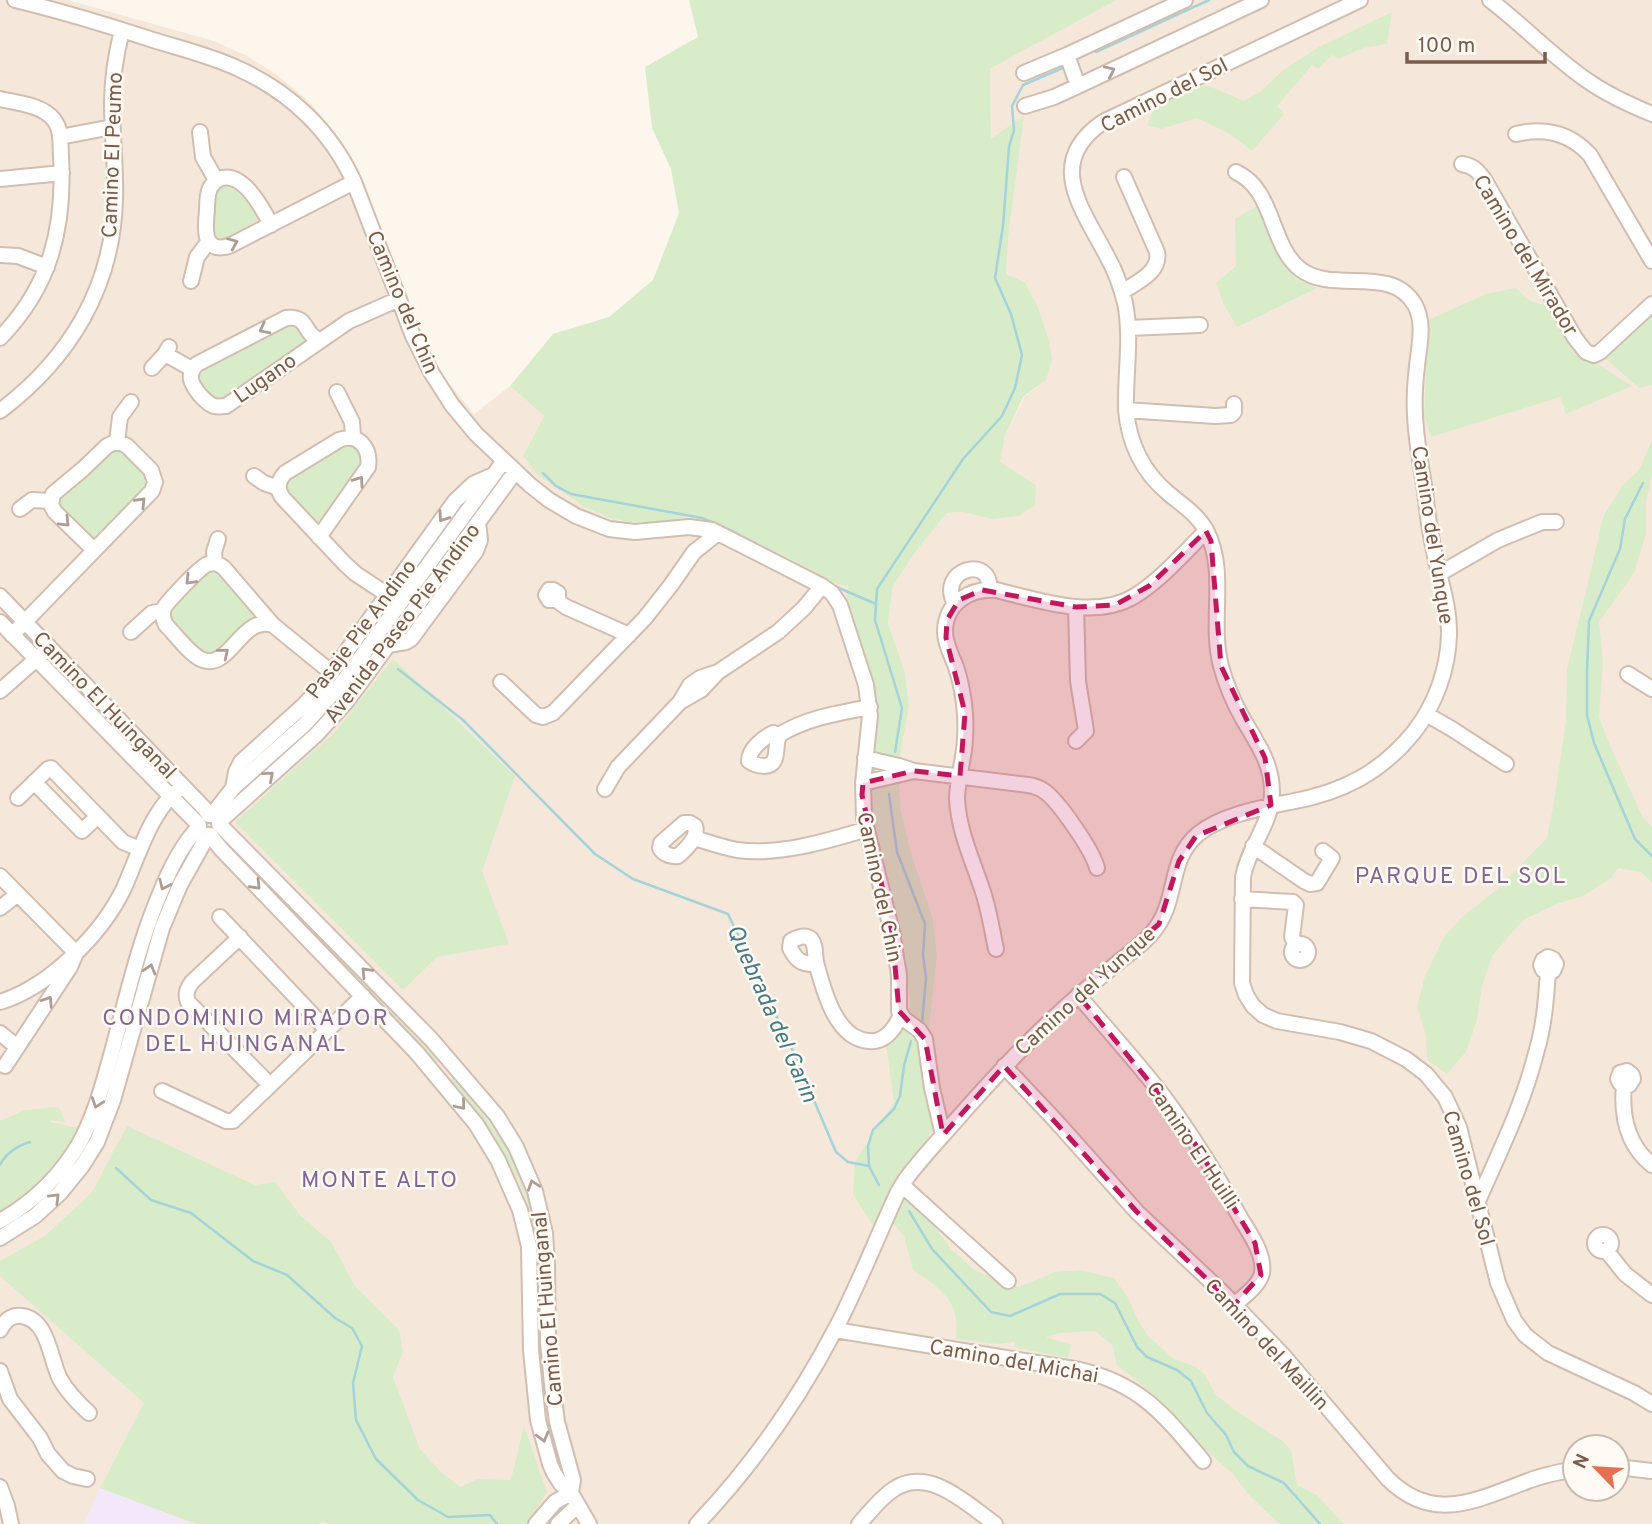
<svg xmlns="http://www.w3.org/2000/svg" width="1652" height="1524" viewBox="0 0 1652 1524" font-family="Overpass,sans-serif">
  <rect width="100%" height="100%" fill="#fdf6ec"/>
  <path fill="#f5e8da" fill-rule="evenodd" d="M0 0H68L214 41 247 56 277 75 305 98 317 111 340 140 349 156 365 189 397 277 426 346 446 380 474 414 510 386 544 416 523 456 620 521 652 523 690 517 715 522 796 562 826 581 850 587 851 613 870 670 877 699 874 749 867 794 905 953 910 1003 908 1015 929 1028 937 956 933 919 912 856 901 811 899 783 901 751 909 707 905 672 888 623 893 586 917 550 947 513 963 512 992 519 1036 485 999 462 1005 436 1024 397 1046 380 1049 340 1038 307 1025 282 1006 274 1009 230 1023 117 991 138 990 69 1117 0H1652V1524H0ZM1575 1447H1617V1489H1575Z"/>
  <path fill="#f3e8fa" d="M100 1488 196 1524H84Z"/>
  <path fill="#d8ecc9" d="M689 0H1117L990 69 991 138 1024 116 1009 230 1006 274 1025 282 1038 307 1049 340 1052 359 1046 380 1023 397 1005 436 1000 462 1036 485 1035 505 1019 516 992 519 963 512 947 513 917 550 893 586 888 623 905 672 909 707 901 751 899 783 901 811 912 856 933 919 937 956 929 1029 908 1015 910 1003 905 953 893 899 873 835 867 794 874 749 877 702 870 670 851 613 846 592 850 587 826 581 796 562 715 522 690 517 652 523 629 522 610 518 585 507 538 475 523 456 544 416 510 386 553 334 609 317 653 280 679 213 671 169 652 128 645 67 698 37Z
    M1392 12 1387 44 1363 48 1339 59 1332 55 1318 69 1312 65 1277 106 1284 114 1252 151 1230 134 1197 118 1161 129 1147 125 1158 100 1186 87 1209 86 1244 101 1260 92 1282 71 1319 47Z
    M223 181 229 188 237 187 263 217 225 240 217 242 211 234 215 188Z
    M1259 205 1273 242 1296 279 1317 288 1237 327 1224 305 1216 283 1236 266 1235 219Z
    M1516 288 1530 301 1549 306 1582 357 1601 366 1632 386 1566 414 1560 397 1431 437 1424 416 1428 320 1486 294Z
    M1652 312V386L1650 385 1639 388 1605 358Z
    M293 321 307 339 223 400 218 402 195 383V372Z
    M1652 440V474L1646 501V534L1634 573 1599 622 1603 662 1599 717 1609 743 1643 818 1652 826V882L1641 872 1618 868 1611 878 1583 896 1556 904 1523 920 1492 956 1482 986 1477 1020 1466 1052 1447 1074 1427 1060 1426 1036 1417 1006 1425 976 1444 937 1461 918 1496 890 1547 838 1554 802 1566 721 1567 669 1592 566 1603 517 1622 486 1639 470Z
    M344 443 355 444 364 460 320 526H317L283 488 286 481Z
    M122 449 146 472 145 474 147 482 146 487 96 538H93L57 504 60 493 110 450Z
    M218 569 256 615 222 650 206 657 168 621 171 606 204 571Z
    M393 659 515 776 482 871 509 944 437 957 403 990 235 822 334 733Z
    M226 842 277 894 292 906 421 1036 440 1060 437 1063 224 843Z
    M901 1028 920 1044 933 1128 927 1142 911 1161 895 1184 874 1227 853 1194 855 1161 894 1102 886 1044Z
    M457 1076 502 1141 523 1179 532 1200 537 1221 541 1267 538 1271 534 1268C534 1252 535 1235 532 1219 520 1170 482 1119 449 1081L453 1077Z
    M59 1107 65 1122 51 1120 49 1122 79 1128 54 1166 14 1204 0 1211V1121L25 1110Z
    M127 1126 255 1185 275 1182 300 1215 331 1242 355 1286 399 1330 403 1352 393 1377 420 1449 440 1471 460 1487 478 1479 511 1480 524 1426 547 1492 527 1524H328L324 1521 319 1524H196L100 1488 144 1403 0 1276V1261L45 1236 92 1192Z
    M904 1195 935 1227 950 1248 973 1269 995 1280 1019 1287 1055 1272 1081 1270 1114 1278 1127 1296 1139 1322 1148 1336 1174 1359 1196 1367 1205 1375 1216 1395 1239 1413 1281 1440 1291 1450 1297 1485 1317 1495 1344 1524H1279L1248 1494 1234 1475 1207 1451 1153 1394 1116 1364 1113 1346 1095 1331 1059 1333 1046 1337 1071 1345 1068 1358 1014 1347 1015 1342 998 1344 956 1339C960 1300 943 1291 913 1270L904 1236 890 1220Z
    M539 1290 542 1292 565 1466 559 1469 551 1446 540 1399 535 1293Z"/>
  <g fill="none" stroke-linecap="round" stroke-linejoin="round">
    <path stroke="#a5d3da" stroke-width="2.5" d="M1096 52 1209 0
      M543 473 556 486 571 494 702 518 734 532 777 555
      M1643 483 1625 519 1620 549 1589 621 1587 670V715L1594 743 1635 839 1652 856
      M832 585 876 604
      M398 669 463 720 595 854 633 879 728 914 792 1049 836 1152 848 1162 869 1166
      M895 752 902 708 875 620 877 589 963 459 1002 416 1015 388 1022 355 1011 314 995 278 1003 226 1009 147 1014 130 1012 106 1023 85 1065 67
      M889 794 897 852 925 924 923 955 926 978 922 1023
      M0 1165C6 1153 17 1146 30 1142
      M116 1168 151 1200 191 1213 253 1261 287 1275 335 1318 352 1328 362 1346 353 1383 356 1420 376 1459 418 1500 448 1517 490 1515 497 1524
      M879 1185 869 1166 868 1146 873 1130 894 1109 900 1096 904 1066 911 1041
      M909 1211 932 1249 991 1312 1010 1316 1060 1294H1100L1115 1303 1137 1347 1147 1357 1177 1370 1191 1381 1207 1413 1226 1435 1234 1452 1248 1466 1284 1483 1320 1524"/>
    <defs>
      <path id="minor" d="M15 0C61 11 107 25 153 40 182 49 212 56 239 69 290 92 331 131 354 182L413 336 431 372 452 405 476 434 530 485 549 500 576 516 609 529 635 532 689 527 712 530 822 586 832 593 840 605 866 685 870 716 863 783 864 818 892 932 899 975V1011L904 1019 919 1030 925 1039 932 1088 943 1135
        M1360 0 1103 122C1043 163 1084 211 1108 258 1116 272 1121 287 1125 303 1132 338 1125 375 1126 410 1129 443 1143 472 1168 493 1181 504 1197 514 1206 530 1228 572 1209 621 1221 666 1226 685 1234 703 1243 719 1257 743 1272 763 1272 792 1272 824 1248 847 1243 877L1242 983 1246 995 1253 1006 1263 1015 1277 1021 1340 1032 1371 1041 1406 1059 1426 1074 1445 1097 1459 1127 1498 1283 1514 1320 1525 1335 1548 1353 1634 1393 1652 1404
        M1490 0C1524 26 1553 57 1588 81 1608 95 1630 105 1652 114
        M1067 55 1078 86
        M1024 73 1067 55 1185 0
        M0 99C17 103 43 105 54 120 62 130 60 143 61 156 65 227 51 286 0 338
        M1025 106 1054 97 1078 86 1261 0
        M200 132 203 157 216 180
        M1516 134C1545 127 1570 133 1590 155L1652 261
        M60 137 112 127
        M1462 164C1474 166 1478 171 1485 181L1575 338 1586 352 1594 355 1600 352 1652 304
        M0 179 62 173
        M271 225C263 209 244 173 222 178 216 179 213 183 210 188 207 195 207 203 207 210 205 227 202 254 229 246L354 182
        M0 255 18 256 47 267
        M191 281 197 257 209 241
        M1122 292C1137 282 1161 272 1157 252L1124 177
        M1128 328 1200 325
        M319 340C303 334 309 315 286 318L197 364C186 375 191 384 200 395 204 399 208 404 214 406 219 407 221 406 226 406L349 321 399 299
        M165 354 192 369
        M152 368 165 354 169 347
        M337 392 352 422 353 437
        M1126 410 1215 416 1231 415 1234 412V404
        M0 411C69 359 113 288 115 199 116 167 112 135 112 103 112 79 116 54 122 30
        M117 442 120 417 131 402
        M254 476 264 483 278 488
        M20 509 32 500 50 501
        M319 537 368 467C371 448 358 432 339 440L285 473C278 481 276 489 283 498L345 564 356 574 388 595
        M215 563 214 552 218 539
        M1439 574 1498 540 1542 522H1556
        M0 596 204 808 209 815
        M556 600 558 597V593L553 590H549L546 595 549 600H556L566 607 629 635
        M955 604C936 569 993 554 989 590
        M0 622 199 825
        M273 625C242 614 230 670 203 660 191 656 175 634 166 625 163 619 162 615 164 608 167 602 201 566 208 564 215 562 219 564 224 568L273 625 332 673
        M131 632 152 613 163 611
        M12 635 152 491 155 482 151 470 127 446 121 443H113L107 446 83 469 53 494 51 505 55 512 94 550
        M388 645 406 642 411 639 476 551 480 540 478 522
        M1628 674 1652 689
        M501 682 536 715 543 717 553 713 645 618 671 585 694 552 718 533
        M0 691 41 655
        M680 702 701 690 718 672 778 632 804 608 822 586
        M1426 714 1452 729 1506 764
        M773 733 779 735C776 742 777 753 775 758 772 770 756 766 749 761 749 749 763 738 773 733Z
        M779 735C806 718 838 713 870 707
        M1076 741 1086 731 1078 681 1076 607
        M865 758 899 766 914 771 1028 785C1034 786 1039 787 1044 791 1058 800 1093 851 1097 868
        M34 782 82 831 98 816
        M863 783 914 771
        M233 788 236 772 241 762 304 705 323 684 455 501 473 484 491 476
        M605 789 618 767 680 702 690 685 700 678 715 673
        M18 798 48 769 51 768 123 842 140 849
        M212 815 233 788 305 724 342 683 503 462
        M219 822 317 734 347 701 515 472
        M684 823H690L695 826C699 837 686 849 678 856 671 857 663 854 660 848L661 843Z
        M219 824 431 1039 497 1116 516 1147 535 1191 545 1233 547 1265 548 1342 552 1384 557 1422 573 1480 571 1493
        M210 835 221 849 417 1053 476 1124 498 1160 520 1210 529 1246 531 1350 538 1420 550 1464 554 1473 561 1484 571 1493 589 1524
        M694 838C708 842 722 847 737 850 777 856 828 841 867 829
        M1253 846 1304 881 1310 884 1317 883 1332 858 1323 851
        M0 876 76 953 70 967 5 1066
        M1242 899 1293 902 1296 905 1292 937 1296 945
        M0 908 18 894
        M220 917 327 1030
        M240 937 192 982C187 989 185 994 188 1002L270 1085
        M1292 952a8 8 0 1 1 16 0a8 8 0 1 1-16 0Z
        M996 949C992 930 989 910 983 892 973 861 959 833 957 799 957 787 960 775 962 762 965 747 966 730 965 714 964 699 961 682 956 667 952 656 945 644 945 632 945 603 970 588 996 590 1038 600 1093 620 1133 597 1159 582 1185 552 1206 531
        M816 964C802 965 796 960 790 948L791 941C796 938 805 934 811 939 817 946 814 958 817 966 824 991 836 1039 869 1041 885 1043 895 1028 901 1015
        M1078 995C1107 1029 1137 1062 1164 1097 1193 1136 1218 1177 1241 1219 1250 1234 1265 1254 1262 1273 1259 1286 1244 1296 1234 1305
        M0 1002C49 987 102 934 124 888 138 857 153 804 183 787
        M0 1033 17 1047
        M1004 1066 1055 1120 1137 1212 1222 1292 1283 1355 1388 1479C1434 1524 1476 1500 1528 1481 1543 1475 1559 1472 1575 1469
        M1624 1085H1629L1633 1079 1632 1075 1627 1071 1620 1073 1618 1079 1620 1083 1624 1085C1621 1116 1627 1145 1652 1165
        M162 1091 226 1121H233L363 996
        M902 1185 1008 1281
        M1478 1201C1499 1153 1523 1105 1536 1053 1544 1027 1546 1000 1548 972L1543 970 1541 965 1543 960 1548 957 1553 959 1556 964 1553 971 1548 972
        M0 1221C32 1203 60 1176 79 1144 94 1117 102 1088 110 1059 125 1005 137 948 159 896 168 873 181 845 199 827
        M1595 1243a8 8 0 1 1 16 0a8 8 0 1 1-16 0Z
        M0 1238 35 1216 60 1193 82 1166 97 1142 113 1100 162 928 180 885 208 835
        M1606 1250 1625 1274 1652 1295
        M0 1330C4 1322 11 1314 22 1316 49 1320 50 1360 60 1379 68 1393 78 1403 89 1413
        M835 1330 1080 1370C1141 1384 1165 1416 1203 1461
        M0 1371 10 1399 40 1438 48 1454 63 1471 73 1476 87 1479
        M1617 1467 1652 1471
        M0 1487 7 1506 11 1524
        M536 1524 555 1502 571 1493
        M558 1524 577 1506
        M697 1524C752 1466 799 1399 836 1328 859 1284 877 1237 898 1192L906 1179C920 1160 936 1143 951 1126 985 1087 1019 1049 1057 1015 1077 996 1099 978 1120 961 1131 952 1143 944 1152 933 1180 901 1166 861 1198 834 1222 815 1260 808 1290 802 1341 793 1381 773 1414 732 1435 705 1448 670 1449 635 1450 604 1438 576 1433 546 1429 528 1427 510 1425 491 1421 466 1416 441 1415 415 1414 399 1415 383 1417 366 1419 347 1425 323 1415 305 1391 263 1333 295 1300 269 1269 244 1275 190 1236 172
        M859 1524C870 1512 880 1498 894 1489 929 1466 967 1504 995 1524"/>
    </defs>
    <use href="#minor" stroke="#d1beb0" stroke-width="18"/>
    <use href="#minor" stroke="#fff" stroke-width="14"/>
  </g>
  <defs><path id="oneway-chevron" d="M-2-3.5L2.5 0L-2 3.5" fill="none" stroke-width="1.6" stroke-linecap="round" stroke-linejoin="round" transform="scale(1.75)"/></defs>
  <g stroke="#af9d94">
    <use href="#oneway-chevron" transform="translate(1110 71) rotate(-25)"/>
    <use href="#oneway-chevron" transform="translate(233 243) rotate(-23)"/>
    <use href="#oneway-chevron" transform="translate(264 329) rotate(153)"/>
    <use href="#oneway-chevron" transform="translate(359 481) rotate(-55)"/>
    <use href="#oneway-chevron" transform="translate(141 502) rotate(-46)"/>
    <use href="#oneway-chevron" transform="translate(443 517) rotate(125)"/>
    <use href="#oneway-chevron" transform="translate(65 522) rotate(45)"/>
    <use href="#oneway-chevron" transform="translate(190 580) rotate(134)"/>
    <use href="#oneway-chevron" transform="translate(224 653) rotate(-39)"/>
    <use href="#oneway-chevron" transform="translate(269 776) rotate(-41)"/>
    <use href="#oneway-chevron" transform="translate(164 885) rotate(115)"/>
    <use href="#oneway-chevron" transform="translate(256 885) rotate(46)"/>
    <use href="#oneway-chevron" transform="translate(150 969) rotate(-74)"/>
    <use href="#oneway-chevron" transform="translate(366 972) rotate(-134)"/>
    <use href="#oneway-chevron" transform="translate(48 1001) rotate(-57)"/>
    <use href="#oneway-chevron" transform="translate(97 1103) rotate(109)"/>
    <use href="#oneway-chevron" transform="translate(461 1105) rotate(50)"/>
    <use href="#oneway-chevron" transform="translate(533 1185) rotate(-109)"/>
    <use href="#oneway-chevron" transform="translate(55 1198) rotate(-45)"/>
    <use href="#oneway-chevron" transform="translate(543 1437) rotate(75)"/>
  </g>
  <path fill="#c2185b" fill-opacity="0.2" stroke="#c2185b" stroke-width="5" stroke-dasharray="14 9" stroke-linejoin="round" d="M1206 531 1211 541 1221 666 1265 758 1271 805 1196 836 1179 861 1159 924 1078 995 1180 1119 1255 1243 1261 1275 1234 1305 1137 1212 1004 1066 943 1135 925 1039 899 1011 892 932 862 795 863 783 914 771 960 776 965 713 946 638 947 620 959 600 982 590 1076 607 1115 605 1149 586Z"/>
  <g text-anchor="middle" stroke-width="5" stroke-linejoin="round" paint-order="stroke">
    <g font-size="21" fill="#7a5c4d" stroke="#fffaf3">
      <text transform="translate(1164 95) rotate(-27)" y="7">Camino del Sol</text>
      <text transform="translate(112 155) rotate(-88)" y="7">Camino El Peumo</text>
      <text transform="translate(1526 255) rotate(59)" y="7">Camino del Mirador</text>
      <text transform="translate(403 302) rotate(67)" y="7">Camino del Chin</text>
      <text transform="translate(265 378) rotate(-35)" y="7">Lugano</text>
      <text transform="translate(1433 535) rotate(81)" y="7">Camino del Yunque</text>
      <text transform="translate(402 623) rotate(-53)" y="7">Avenida Paseo Pie Andino</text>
      <text transform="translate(361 629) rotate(-53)" y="7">Pasaje Pie Andino</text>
      <text transform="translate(105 705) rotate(46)" y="7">Camino El Huinganal</text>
      <text transform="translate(880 887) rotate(78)" y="7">Camino del Chin</text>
      <text transform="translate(1085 991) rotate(-42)" y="7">Camino del Yunque</text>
      <text transform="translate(1193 1145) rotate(56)" y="7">Camino El Huilli</text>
      <text transform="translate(1469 1178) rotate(74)" y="7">Camino del Sol</text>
      <text transform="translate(547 1309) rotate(-95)" y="7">Camino El Huinganal</text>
      <text transform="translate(1267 1344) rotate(47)" y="7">Camino del Maillin</text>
      <text transform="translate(1014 1361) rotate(10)" y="7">Camino del Michai</text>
    </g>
    <g font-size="23" letter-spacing="2" fill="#846695" stroke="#fffaf3">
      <text x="1461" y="883">PARQUE DEL SOL</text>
      <text x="246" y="1025">CONDOMINIO MIRADOR<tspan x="246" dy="26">DEL HUINGANAL</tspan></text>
      <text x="380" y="1187">MONTE ALTO</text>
    </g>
    <g font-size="23" font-style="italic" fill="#437c86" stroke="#fffaf3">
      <text transform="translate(773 1013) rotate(66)" y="8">Quebrada del Garin</text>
    </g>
  </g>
  <g transform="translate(1596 1468) rotate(295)"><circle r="33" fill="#fffaf3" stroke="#cabbb1" stroke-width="2"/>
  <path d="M0-5L12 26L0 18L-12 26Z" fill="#e76f51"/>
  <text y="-10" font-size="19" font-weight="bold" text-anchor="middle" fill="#7a5c4d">N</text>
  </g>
  <path d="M1407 52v10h138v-10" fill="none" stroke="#7a5c4d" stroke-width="3.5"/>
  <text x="1418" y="52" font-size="21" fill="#7a5c4d" stroke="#fffaf3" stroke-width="5" paint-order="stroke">100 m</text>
</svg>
